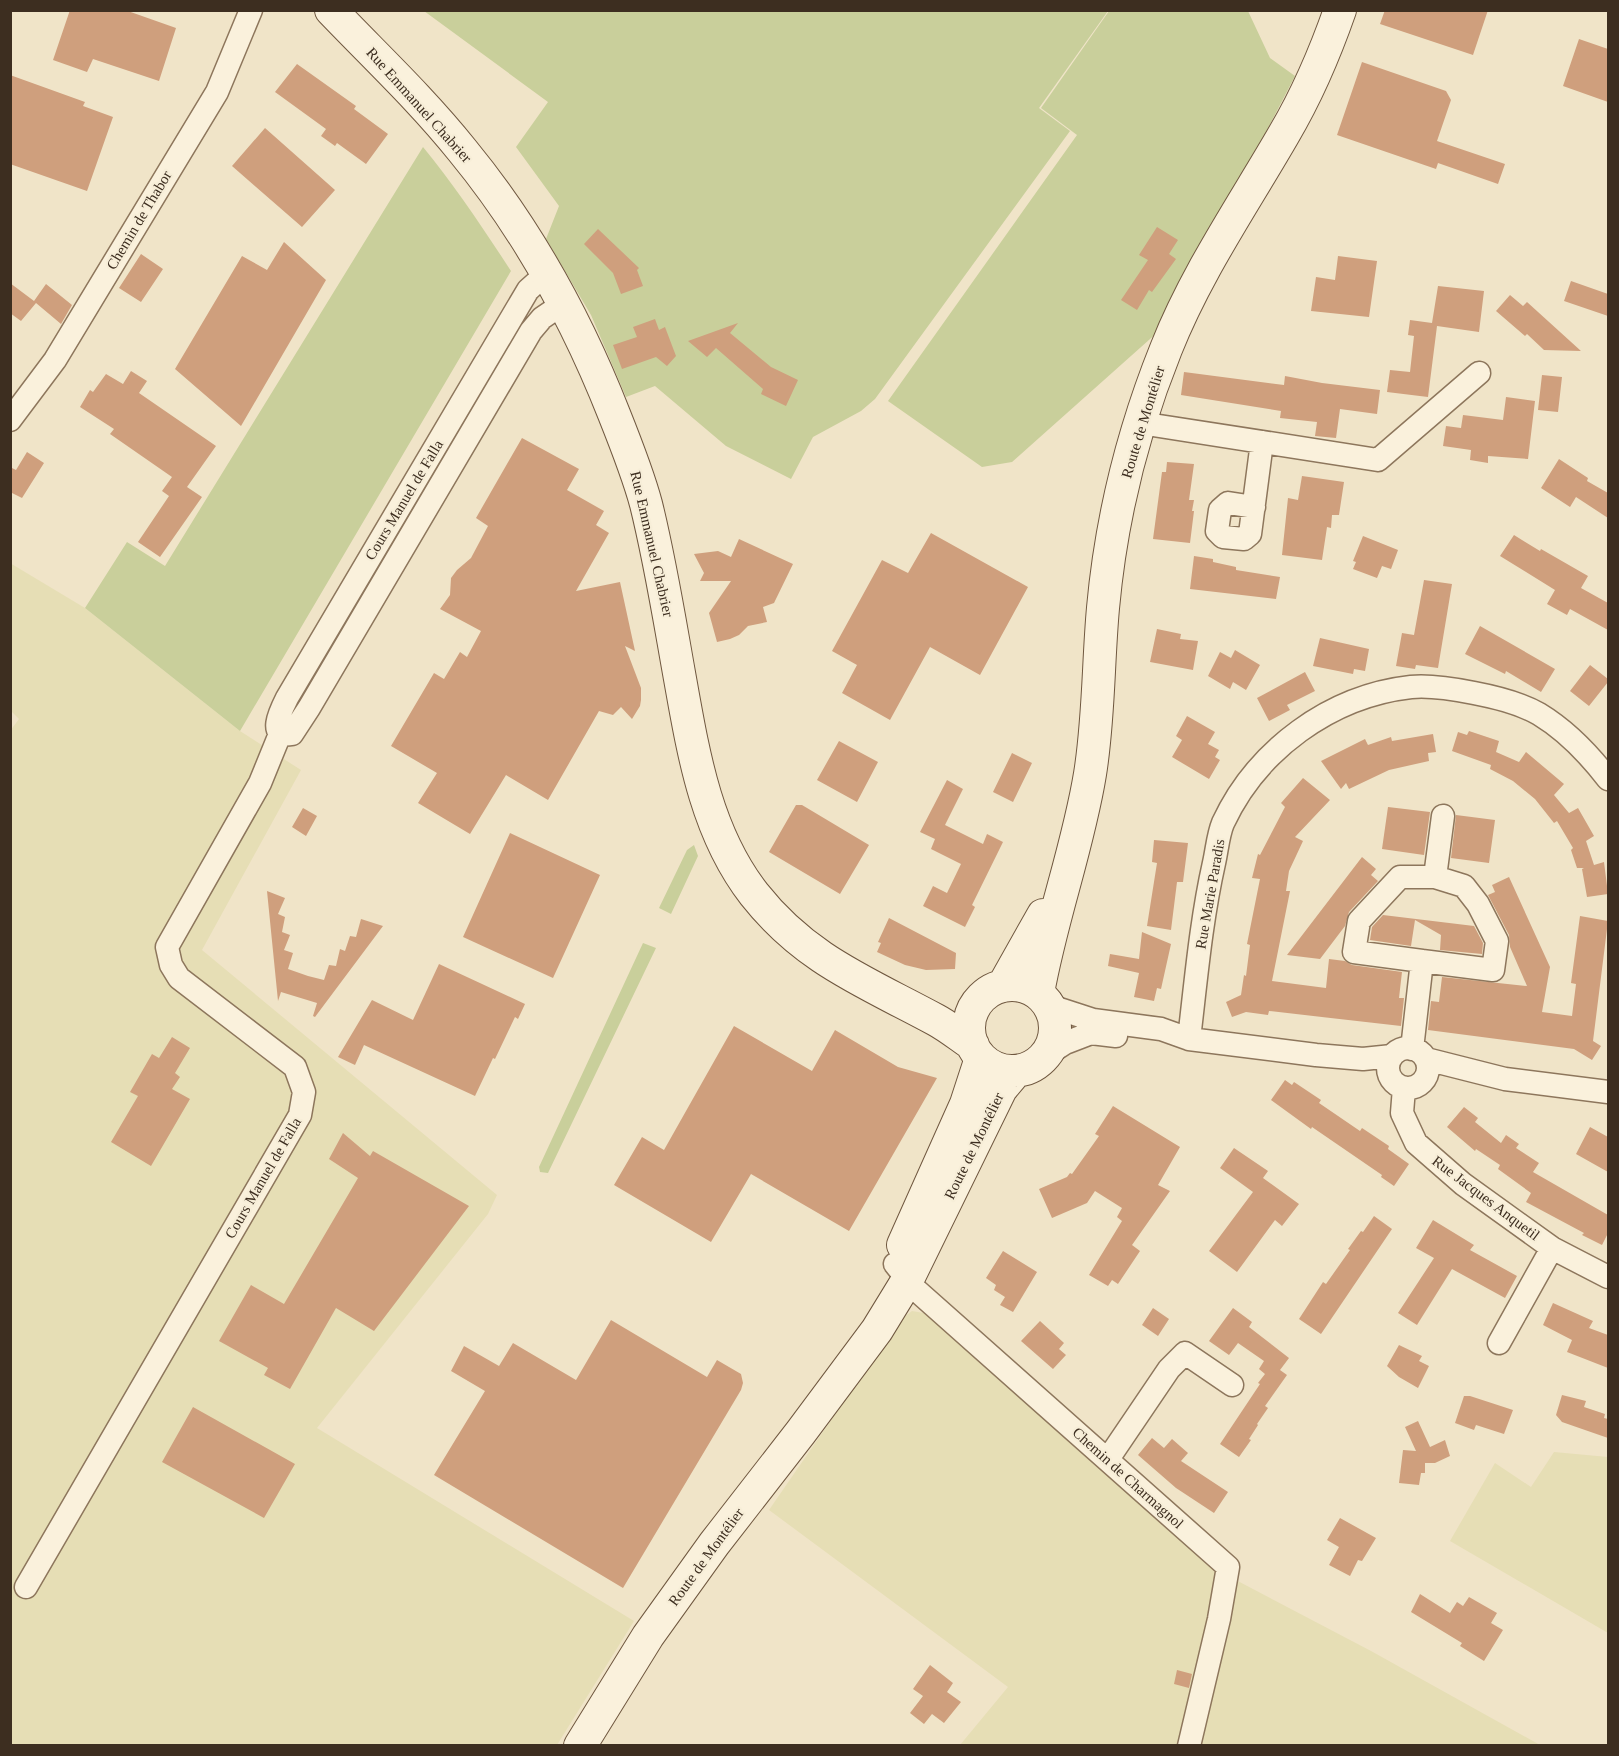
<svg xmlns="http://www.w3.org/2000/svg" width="1619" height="1756" viewBox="0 0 1619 1756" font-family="'Times New Roman',serif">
  <rect width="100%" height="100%" fill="#f0e4c8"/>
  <path fill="#e6deb5" d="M10 563 85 608 240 731 301 770 202 950 497 1195 488 1214 317 1428 634 1621 557 1745H11L10 731 19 719 11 711Z
    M912 1311 936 1315 1213 1568 1371 1651 1540 1745H960L1008 1687 769 1510 900 1320Z
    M1554 1452 1608 1457V1633L1450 1541 1495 1463 1531 1487Z"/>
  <path fill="#c9cf9b" d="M424 11H1108L1039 108 1070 131 875 399 861 411 813 437 791 479 726 446 655 386 626 397 591 315 546 239 559 206 516 147 548 102Z
    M1109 11H1248L1270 58 1295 76 1266 132 1203 239 1159 331 1012 462 982 467 888 401 1077 135 1041 108Z
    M423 147C455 186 483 228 511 271L240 731 85 608 127 542 165 566Z
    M694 845 698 856 671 914 659 908 687 850Z
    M643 943 656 948 548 1173 540 1172 539 1167Z"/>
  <path fill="#cf9f7d" d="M70 10H125L176 28 159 81 93 59 87 72 53 60Z
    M1385 10H1488L1473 55 1380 24Z
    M1579 39 1608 49V102L1563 86Z
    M1362 62 1446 91 1451 100 1437 141 1505 164 1498 184 1438 163 1436 169 1337 135Z
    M297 64 356 106 354 109 388 134 366 164 337 143 335 146 321 136 326 129 275 92Z
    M10 75 85 102 83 106 113 117 87 191 10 164Z
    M265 128 335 190 302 227 232 166Z
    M1157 227 1178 240 1169 254 1176 259 1152 292 1149 290 1137 310 1121 300 1148 260 1139 255Z
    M598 229 639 268 637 270 643 286 621 294 613 273 584 244Z
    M284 242 326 280 241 426 175 369 242 256 267 270Z
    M141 254 163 269 141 302 119 288Z
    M1338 256 1377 261 1369 317 1311 311 1316 277 1335 280Z
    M1571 281 1608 294V316L1564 301Z
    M10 283 34 301 46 284 72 305 61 324 36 303 21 321 10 313Z
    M1438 286 1484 291 1479 332 1437 326 1428 397 1387 392 1390 370 1410 372 1414 336 1408 335 1410 320 1432 323Z
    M1510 295 1523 306 1527 302 1581 351 1544 350 1527 334 1525 336 1496 311Z
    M655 319 659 330 665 327 676 356 667 366 656 357 622 369 613 345 637 337 633 327Z
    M738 323 730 333 771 367 798 380 786 406 761 394 763 389 716 348 707 357 688 341Z
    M131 371 147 381 139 393 216 446 187 487 202 497 160 557 138 542 169 496 162 491 172 477 110 434 114 429 80 407 90 390 93 392 106 374 123 384Z
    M1184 372 1284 385 1285 376 1322 383 1380 390 1377 414 1340 409 1336 438 1315 436 1317 422 1280 418 1281 411 1181 395Z
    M1542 375 1562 377 1558 412 1538 410Z
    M1506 397 1535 401 1528 459 1488 456V463L1470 460 1471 450 1443 446 1446 426 1461 428 1463 415 1503 420Z
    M522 438 579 469 567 490 604 511 596 525 609 533 576 591 620 582 635 651 625 646 641 688V700L640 706 632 719 621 707 613 715 599 711 548 800 506 775 470 834 418 803 437 773 391 746 434 673 444 679 460 652 467 657 481 631 440 609 450 595 451 578 457 570 471 558 488 526 476 518Z
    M27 452 44 463 22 498 10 492V467L16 470Z
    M1559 459 1588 478 1587 481 1608 493V518L1576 497 1570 507 1541 488Z
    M1167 462 1194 464 1189 500H1194L1192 511H1194L1190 543 1153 539 1162 472H1166Z
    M1302 476 1344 482 1339 515H1332L1331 528 1327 527 1322 560 1282 555 1288 498 1298 500Z
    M931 533 1028 587 980 675 930 647 890 720 842 693 857 665 832 651 882 560 908 573Z
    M1514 535 1540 551 1541 549 1588 576 1581 588 1608 603V630L1570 609 1567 615 1547 604 1555 590 1500 556Z
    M1363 536 1398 550 1391 569 1382 566 1377 578 1353 569 1356 562 1353 561Z
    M739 539 793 564 774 603 763 607 767 622 748 626 739 635 730 639 717 642 709 613 731 581H700L704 573 694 554 718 551 731 557Z
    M1194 556 1213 559V562L1236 567V570L1280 577 1276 599 1190 589Z
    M1424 580 1452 584 1438 668 1416 665 1415 669 1396 666 1402 633 1414 635Z
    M1480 626 1555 669 1541 692 1506 671 1505 674 1465 654Z
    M1157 629 1181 634 1180 639 1198 641 1193 670 1150 662Z
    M1320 638 1369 649 1365 671 1354 669 1353 674 1313 666Z
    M1235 650 1260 665 1246 690 1233 682 1230 689 1208 676 1220 652 1231 658Z
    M1590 665 1608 679V682L1589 706 1570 691Z
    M1305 672 1315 691 1287 705 1290 710 1269 721 1257 698Z
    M1187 716 1215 732 1208 744 1219 750 1215 757 1220 760 1209 779 1172 757 1182 740 1176 736Z
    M1469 731 1499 741 1496 752 1519 762 1526 752 1564 784 1554 795 1569 813 1578 808 1594 836 1586 841 1594 865 1604 862 1608 894 1587 897 1582 869 1584 868H1577L1571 850 1573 848 1557 821 1554 823 1535 799 1513 781 1490 769 1491 765 1452 751 1458 732 1467 735Z
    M1433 734 1436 752 1428 753 1429 761 1389 770 1349 789 1346 783 1341 789 1321 761 1365 739 1368 745 1391 737 1392 741Z
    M839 741 878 762 857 802 817 780Z
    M1012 753 1032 763 1013 802 993 792Z
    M1303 778 1330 800 1295 837 1303 841 1289 871 1286 891H1290L1272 981 1326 988 1329 959 1345 961 1352 965 1402 972 1399 998H1404L1401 1026 1269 1011 1268 1015 1246 1012 1232 1017 1226 1002 1241 995 1244 975 1246 976 1250 945 1247 944 1260 879 1252 878 1258 854 1260 855 1285 807 1281 803Z
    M947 780 963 789 945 825 983 844 987 834 1003 842 972 905 975 907 965 927 923 906 933 886 947 893 961 864 931 849 935 839 920 832Z
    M796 805H802L869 845 840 894 769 852Z
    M1388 807 1430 812 1424 855 1382 849Z
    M303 808 317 816 306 836 292 827Z
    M1456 815 1495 820 1489 863 1451 858Z
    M510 833 600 875 553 978 463 937Z
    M1154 840 1188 843 1183 882H1177L1171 930 1147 926 1157 863 1152 862Z
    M1362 857 1376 869 1371 875 1378 881 1349 912 1345 926 1320 959 1287 955Z
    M1509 877 1550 967 1542 1012 1572 1016 1576 984 1571 983 1580 916 1608 921 1593 1041 1601 1046 1592 1060 1574 1049 1428 1030 1431 1001 1439 1002 1442 977 1527 986 1510 947 1509 935 1488 895 1495 892 1492 885Z
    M267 891 285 898 278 914 285 917 282 932 290 935 284 950 293 953 288 969 308 976 324 980 329 965 336 966 340 949 345 951 350 936 356 937 361 919 383 926 315 1017 313 1016 317 1003 281 992 278 1001Z
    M1383 915 1474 926 1483 943 1482 954 1440 950 1441 935 1415 920 1411 946 1370 940 1372 927Z
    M889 918 956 953 955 969 926 970 905 965 877 952 881 943 878 942Z
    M1142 932 1171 944 1161 989 1157 988 1154 1001 1134 997 1139 973 1108 966 1110 954 1139 959Z
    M439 964 525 1004 518 1019 515 1017 495 1059 493 1058 475 1096 364 1045 355 1065 338 1057 372 1000 413 1020Z
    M734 1026 812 1071 835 1030 898 1067 937 1078 849 1231 751 1174 711 1242 614 1185 642 1137 664 1150Z
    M172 1037 190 1048 175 1073 180 1077 172 1089 190 1099 151 1166 111 1142 138 1096 130 1092 152 1054 159 1058Z
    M1285 1080 1292 1085 1294 1082 1321 1100 1319 1103 1360 1131 1362 1128 1389 1146 1388 1149 1409 1164 1394 1186 1381 1177 1382 1175 1312 1127 1311 1129 1271 1100Z
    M1113 1106 1180 1147 1158 1185 1170 1191 1132 1245 1140 1251 1118 1284 1112 1280 1108 1286 1089 1275 1122 1221 1117 1217 1122 1208 1095 1191 1087 1203 1052 1218 1039 1189 1067 1177 1070 1173 1072 1174 1099 1136 1095 1134Z
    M1464 1107 1478 1118 1475 1122 1501 1143 1506 1135 1519 1144 1516 1148 1539 1163 1533 1172 1608 1215V1233L1602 1245 1582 1235 1584 1233 1526 1202 1531 1193 1498 1169 1500 1165 1476 1149 1475 1151 1447 1127Z
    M1590 1127 1608 1137V1172L1576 1154Z
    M343 1133 370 1156 373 1151 469 1206 374 1331 336 1308 290 1389 264 1375 268 1368 219 1341 251 1285 284 1304 358 1178 329 1159Z
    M1234 1148 1268 1171 1263 1178 1299 1204 1282 1226 1275 1220 1237 1272 1209 1251 1253 1192 1220 1168Z
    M1374 1216 1392 1229 1321 1334 1299 1319 1323 1282 1326 1284 1350 1250 1348 1249 1361 1231 1363 1232Z
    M1433 1220 1474 1245 1470 1250 1517 1276 1505 1298 1452 1269 1417 1325 1398 1313 1434 1258 1416 1248Z
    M1003 1251 1037 1272 1013 1312 1000 1305 1005 1297 994 1290 996 1285 986 1278Z
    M1553 1303 1593 1321 1589 1328 1608 1335V1368L1567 1352 1572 1340 1543 1325Z
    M1153 1308 1169 1319 1158 1336 1142 1325Z
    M1233 1308 1252 1322 1249 1327 1289 1358 1280 1370 1287 1375 1265 1406 1268 1408 1257 1424 1258 1425 1249 1439 1251 1440 1239 1457 1220 1444 1260 1384 1258 1383 1265 1374 1259 1369 1264 1361 1238 1343 1229 1355 1209 1341Z
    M611 1320 707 1377 717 1360 741 1374 743 1383 741 1390 623 1588 434 1475 485 1391 451 1371 464 1346 499 1366 513 1343 576 1380Z
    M1040 1321 1064 1343 1059 1349 1066 1355 1053 1369 1021 1341Z
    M1399 1345 1422 1356 1419 1361 1429 1366 1418 1388 1399 1377 1387 1366Z
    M1562 1395 1586 1401 1584 1407 1605 1414 1604 1418 1608 1419V1438L1562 1422 1556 1415Z
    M1464 1396H1470L1513 1410 1504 1434 1476 1425 1474 1430 1455 1423Z
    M193 1407 295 1464 264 1518 162 1462Z
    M1418 1421 1430 1447 1445 1440 1450 1456 1435 1463H1425V1473H1421L1419 1485 1399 1483 1403 1450 1416 1451 1405 1427Z
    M1152 1438 1164 1448 1172 1439 1188 1453 1181 1461 1228 1492 1214 1513 1176 1488 1138 1455Z
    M1340 1518 1376 1538 1362 1561 1358 1560 1350 1576 1329 1565 1339 1547 1327 1540Z
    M1420 1594 1450 1613 1457 1602 1463 1606 1469 1597 1497 1613 1491 1623 1503 1630 1484 1661 1460 1646 1462 1643 1411 1612Z
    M930 1665 953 1683 947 1692 961 1702 944 1723 932 1714 924 1724 910 1713 923 1696 913 1689Z
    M1177 1670 1192 1674 1189 1688 1174 1684Z"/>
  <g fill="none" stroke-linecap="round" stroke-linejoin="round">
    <defs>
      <path id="street" d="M547 273 528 290 287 698C281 710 266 739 292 734L309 708 531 331 542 318 564 303
        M10 420 55 360 217 92 251 10
        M1140 423 1378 460 1479 373
        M1254 507 1228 503 1220 510 1217 531 1223 537 1244 539 1250 534 1262 442
        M1422 961 1354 952 1359 921 1400 877H1435L1443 816
        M1050 1006 1093 1020 1161 1029 1189 1039 1316 1055 1363 1059 1392 1056
        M1189 1039C1196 980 1201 921 1214 863 1217 850 1218 835 1223 823 1257 750 1330 696 1411 687 1430 685 1454 689 1474 693 1495 697 1520 703 1539 714 1567 731 1588 753 1608 779
        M1388 1068a20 20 0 1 1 40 0a20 20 0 1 1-40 0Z
        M1412 1049 1422 961 1493 970 1497 941 1478 904 1464 886 1435 877
        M1045 1056 1065 1043 1091 1033 1116 1036
        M1426 1059 1505 1079 1608 1092
        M1404 1088 1402 1113 1416 1143 1463 1184 1552 1248 1608 1277
        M895 1264 915 1289 1228 1567 1219 1619 1189 1746
        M1499 1343 1552 1248
        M1108 1459 1169 1369 1185 1353 1232 1385
        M26 1587 300 1115 304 1092 295 1067 179 978 171 965 167 947 260 783 280 734"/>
      <path id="secondary" d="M331 10C375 56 422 100 462 150 527 229 577 320 614 414 626 444 638 474 646 504 660 560 669 617 679 673 693 751 705 831 754 894 806 960 866 982 936 1020 949 1027 961 1037 973 1045
        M969 1028a43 43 0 1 1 86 0a43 43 0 1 1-86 0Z
        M1003 986 1043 915
        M1038 993C1051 919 1078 848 1090 774 1099 719 1098 663 1103 608 1111 520 1133 431 1166 349 1196 273 1243 205 1284 134 1307 95 1325 53 1340 10
        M903 1245 966 1104 981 1058
        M580 1746 648 1636 714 1544 801 1432 877 1330 907 1281 1001 1089 1016 1071"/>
    </defs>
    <use href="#street" stroke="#8d765c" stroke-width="25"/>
    <use href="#secondary" stroke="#6f573f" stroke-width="34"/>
    <use href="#street" stroke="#faf1dc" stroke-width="22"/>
    <use href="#secondary" stroke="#faf1dc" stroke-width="32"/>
  </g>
  <g text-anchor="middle" stroke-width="4.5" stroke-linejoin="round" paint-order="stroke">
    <g font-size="15" fill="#3d2e20" stroke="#f7eed8">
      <text transform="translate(419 105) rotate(48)" y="5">Rue Emmanuel Chabrier</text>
      <text transform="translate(139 220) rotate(-59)" y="5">Chemin de Thabor</text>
      <text transform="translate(1143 422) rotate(-73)" y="5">Route de Montélier</text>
      <text transform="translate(404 500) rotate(-59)" y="5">Cours Manuel de Falla</text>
      <text transform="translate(652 544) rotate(77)" y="5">Rue Emmanuel Chabrier</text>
      <text transform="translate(1210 894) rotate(-80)" y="5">Rue Marie Paradis</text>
      <text transform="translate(974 1146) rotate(-64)" y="5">Route de Montélier</text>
      <text transform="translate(263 1178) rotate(-60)" y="5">Cours Manuel de Falla</text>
      <text transform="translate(1486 1198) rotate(37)" y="5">Rue Jacques Anquetil</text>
      <text transform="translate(1128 1478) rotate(42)" y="5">Chemin de Charmagnol</text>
      <text transform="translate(706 1557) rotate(-54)" y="5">Route de Montélier</text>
    </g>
  </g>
  <rect width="1619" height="1756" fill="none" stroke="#3d2e20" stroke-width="24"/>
</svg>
